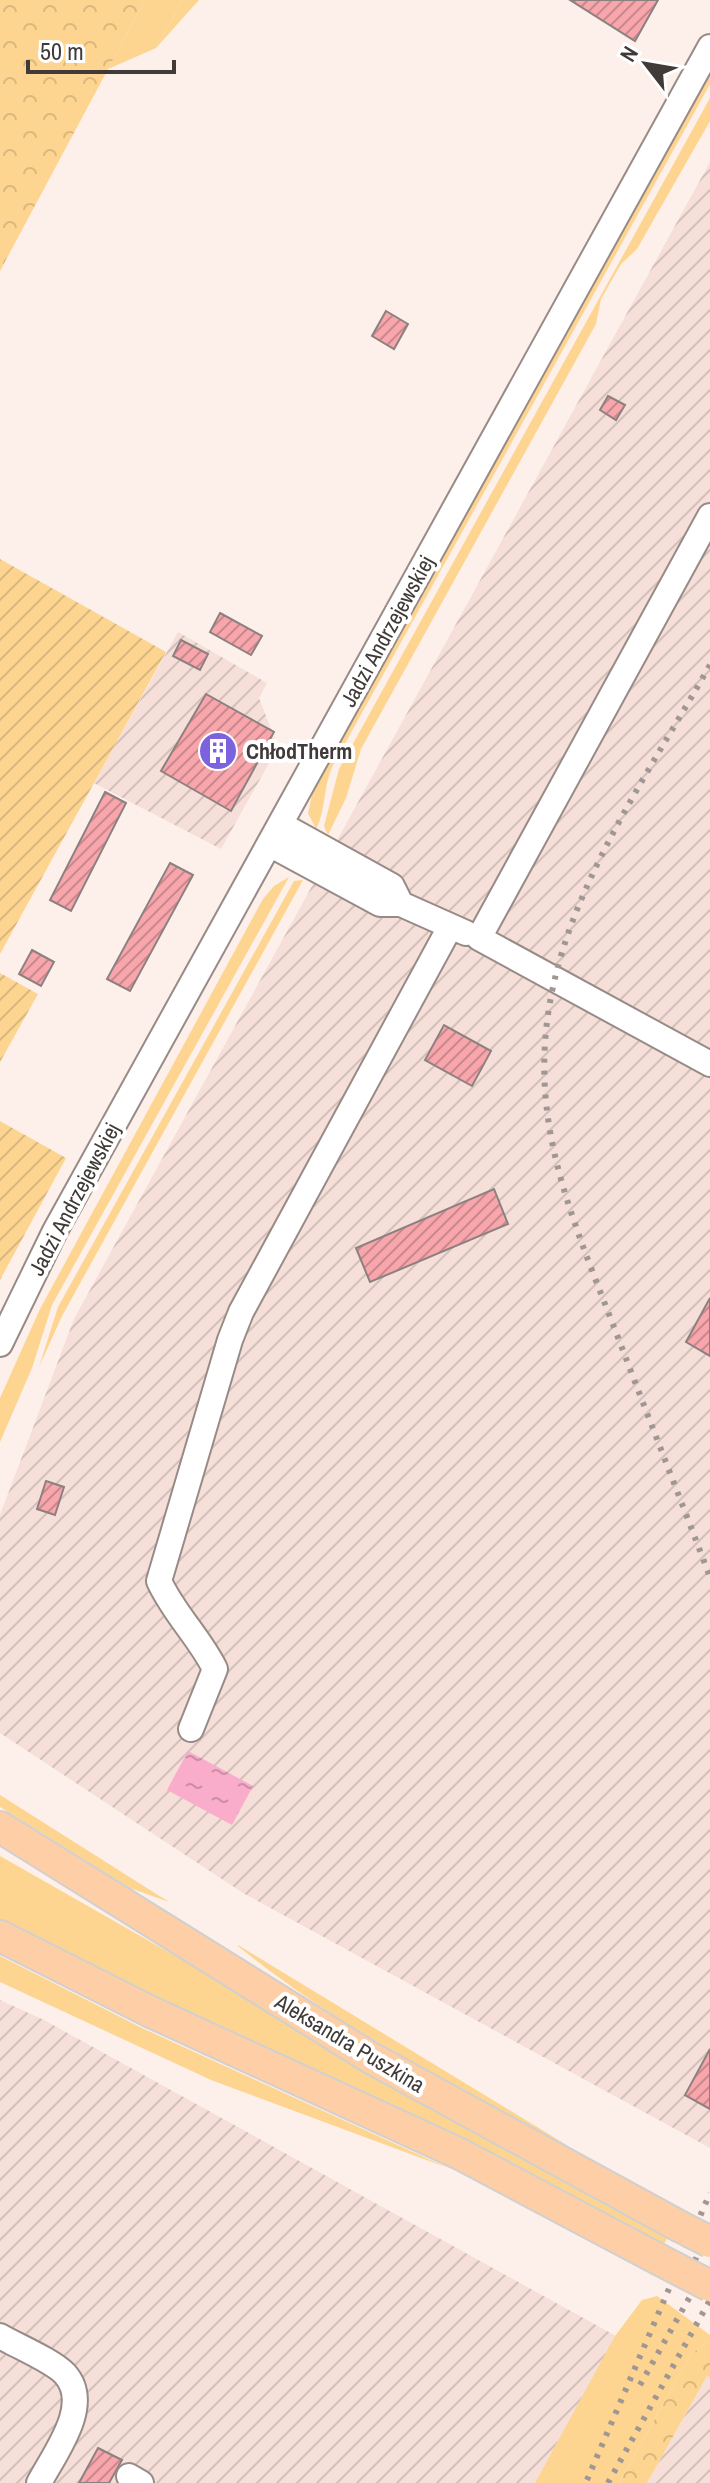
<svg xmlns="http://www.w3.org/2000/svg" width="710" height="2483" viewBox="0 0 710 2483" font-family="'Archivo Narrow',sans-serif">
  <defs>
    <pattern id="industrial-furrows" width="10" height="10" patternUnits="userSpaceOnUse" patternTransform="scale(2)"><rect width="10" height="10" fill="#f5dfd8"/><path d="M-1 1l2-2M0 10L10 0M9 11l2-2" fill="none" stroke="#d3c0ba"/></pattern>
    <pattern id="forest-crowns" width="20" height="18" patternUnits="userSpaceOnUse" patternTransform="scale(2)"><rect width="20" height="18" fill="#fdd590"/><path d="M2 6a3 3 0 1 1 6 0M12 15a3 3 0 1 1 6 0" fill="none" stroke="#dab87d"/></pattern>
    <pattern id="garden-furrows" width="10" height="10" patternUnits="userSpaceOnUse" patternTransform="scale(2)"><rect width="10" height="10" fill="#fdd590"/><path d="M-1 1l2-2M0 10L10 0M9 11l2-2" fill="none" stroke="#dab87d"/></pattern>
    <pattern id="water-ripples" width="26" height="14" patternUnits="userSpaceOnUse" patternTransform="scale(2)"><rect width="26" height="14" fill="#faaccb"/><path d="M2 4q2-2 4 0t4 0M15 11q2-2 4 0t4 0" fill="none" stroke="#cc8da6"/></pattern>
    <pattern id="building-hatch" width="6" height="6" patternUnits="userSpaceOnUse" patternTransform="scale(2)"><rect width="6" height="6" fill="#f8a6ab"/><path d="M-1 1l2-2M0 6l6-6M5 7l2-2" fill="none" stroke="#ca888c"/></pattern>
  </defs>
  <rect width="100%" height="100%" fill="#fdefea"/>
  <path fill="url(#industrial-furrows)" d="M710 162V2148L243 1893 0 1733V1515L74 1319Z
    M178 632 267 683 259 698 278 747 221 849 94 783Z
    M0 2000 44 2020 616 2336 535 2483H0Z
    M707 2376 710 2377V2483H647Z"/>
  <path fill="#fdd590" d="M145 0H183L156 48 108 69Z
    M710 73V84L332 767C323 788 326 810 316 829L308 813 313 790Z
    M710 98V121L637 249 621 264 601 299 596 324 361 749 346 798 328 835 324 826 339 769Z
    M289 877 52 1305 32 1368 0 1442V1398L40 1309 263 899 274 886Z
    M303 880 62 1316 39 1367 58 1307 294 881Z
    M0 1795 169 1902 130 1888 0 1807Z
    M0 1856 186 1962 360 2070 668 2237 664 2244 467 2139 157 1998 0 1919Z
    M238 1946V1945L570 2147C455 2087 339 2028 238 1946Z
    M0 1956 142 2028 448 2168 211 2080 0 1982Z
    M657 2296 710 2335V2340L691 2354 619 2483H535L615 2336 642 2300Z"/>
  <path fill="url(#forest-crowns)" d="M0 0H145L0 271Z
    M183 0H199L156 48Z
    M710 2340V2377L707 2376 647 2483H619L691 2354Z"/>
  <path fill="url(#garden-furrows)" d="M0 559 166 652 0 954Z
    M0 973 38 994 0 1062Z
    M0 1121 66 1158 0 1280Z"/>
  <path fill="url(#water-ripples)" d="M188 1751 253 1786 232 1825 167 1790Z"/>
  <path fill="url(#building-hatch)" stroke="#8d8080" stroke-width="2" d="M570 0H658L635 41Z
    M386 311 408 324 394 349 372 336Z
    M608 396 625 405 616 420 600 410Z
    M220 613 262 636 251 655 210 632Z
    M181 640 208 654 200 670 173 656Z
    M206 694 274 732 231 811 161 771Z
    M105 792 126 803 71 911 50 900Z
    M170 863 193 875 130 991 107 979Z
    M32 950 54 962 41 986 19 974Z
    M444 1025 491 1051 472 1086 425 1060Z
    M494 1189 508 1224 370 1282 356 1248Z
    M710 1298V1356L686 1342Z
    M46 1481 64 1487 55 1515 37 1509Z
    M710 2049V2109L685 2095Z
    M98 2448 122 2460 109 2483H79Z"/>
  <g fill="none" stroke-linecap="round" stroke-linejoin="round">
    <defs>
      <path id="minor" d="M710 516 479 938 710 1064
        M280 824 392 886 401 904
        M269 844 380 904H401L466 933
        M0 1344 55 1231 710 47
        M191 1729 215 1669C200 1638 174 1614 159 1581L230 1340 241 1312 450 927
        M0 2336C17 2346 53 2361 65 2374 93 2405 54 2454 39 2483
        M129 2476 141 2483"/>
      <path id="major" d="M0 1827 371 2058 679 2226
        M0 1936 151 2012 460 2154 658 2259"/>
    </defs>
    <use href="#minor" stroke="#988b87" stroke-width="28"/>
    <use href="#major" stroke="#d1d0cf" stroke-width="34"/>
    <use href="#minor" stroke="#fff" stroke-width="24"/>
    <use href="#major" stroke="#fecea6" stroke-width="30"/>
    <path stroke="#a09693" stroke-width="6" stroke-dasharray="4 8" stroke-linecap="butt" d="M710 665C663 748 607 831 573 920 511 1085 560 1187 619 1340 649 1419 680 1498 710 1577
      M690 2272 710 2226
      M640 2385 710 2261
      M587 2480 710 2193
      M608 2483 710 2300"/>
    <defs>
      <path id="major-bridge" d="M679 2226 710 2242
        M658 2259 710 2286"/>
    </defs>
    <use href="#major-bridge" stroke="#d1d0cf" stroke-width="34" stroke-linecap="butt"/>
    <use href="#major-bridge" stroke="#fecea6" stroke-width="30"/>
  </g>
  <defs>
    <symbol id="building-disc" viewBox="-11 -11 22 22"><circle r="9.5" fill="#7d62dd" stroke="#fff"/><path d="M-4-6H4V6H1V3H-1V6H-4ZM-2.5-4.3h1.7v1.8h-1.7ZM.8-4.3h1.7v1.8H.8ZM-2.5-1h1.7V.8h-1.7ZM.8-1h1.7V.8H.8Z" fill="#fff"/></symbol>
  </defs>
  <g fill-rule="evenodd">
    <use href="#building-disc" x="196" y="729" width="44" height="44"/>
  </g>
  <g text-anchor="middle" stroke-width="8" stroke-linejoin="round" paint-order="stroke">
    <g font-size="22" fill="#403b39" stroke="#fff">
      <text transform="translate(387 631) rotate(-61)" y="8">Jadzi Andrzejewskiej</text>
      <text transform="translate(74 1199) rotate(-62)" y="8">Jadzi Andrzejewskiej</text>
      <text transform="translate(350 2043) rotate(31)" y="8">Aleksandra Puszkina</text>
    </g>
    <g font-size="22" font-weight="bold" fill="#403b39" stroke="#fff" text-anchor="start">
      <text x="246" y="759">ChłodTherm</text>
    </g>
  </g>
  <g transform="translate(646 64) rotate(301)" stroke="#ffffff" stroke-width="6" paint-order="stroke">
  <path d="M0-6L14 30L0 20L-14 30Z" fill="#403b39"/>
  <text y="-12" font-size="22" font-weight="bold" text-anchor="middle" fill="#403b39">N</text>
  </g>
  <path d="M28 60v12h146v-12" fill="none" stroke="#403b39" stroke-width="4"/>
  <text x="40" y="60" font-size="24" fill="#403b39" stroke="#ffffff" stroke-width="6" paint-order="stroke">50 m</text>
</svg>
